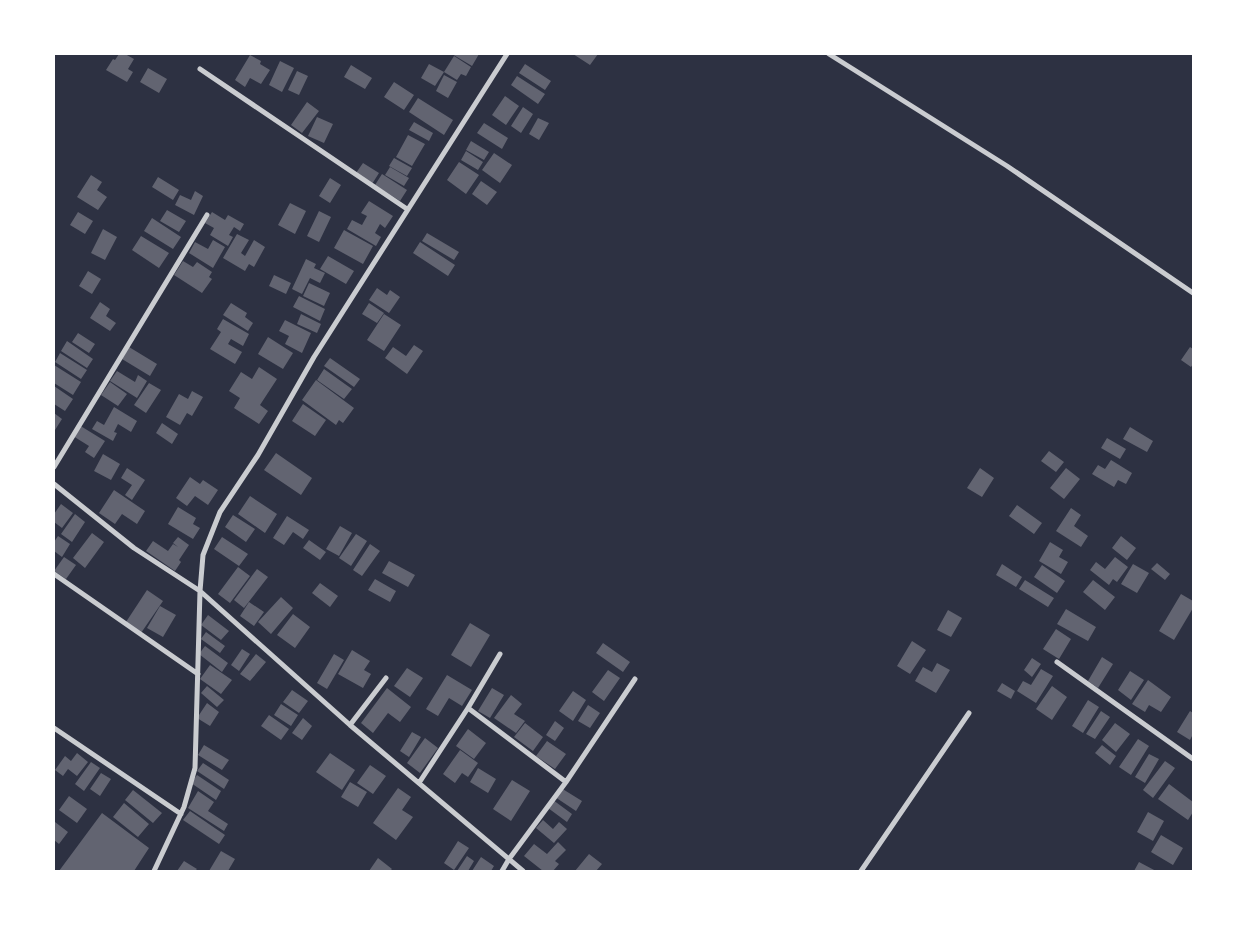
<svg xmlns="http://www.w3.org/2000/svg" width="1247" height="925" viewBox="0 0 1247 925" font-family="Lato,sans-serif">
  <rect width="100%" height="100%" fill="#2d3142"/>
  <path fill="#626471" d="M119 54H125L134 59 128 69 133 72 127 82 106 70 113 59 115 60Z
    M452 54H479L472 66Z
    M573 54H598L590 65Z
    M250 55 261 61 260 64 270 70 261 84 250 78 245 87 235 80Z
    M454 56 471 67 466 76 461 74 457 80 444 72Z
    M280 61 294 68 282 92 269 85Z
    M429 64 444 72 435 86 421 78Z
    M525 64 551 81 545 90 519 73Z
    M351 65 372 78 365 89 344 77Z
    M148 68 167 79 159 93 140 82Z
    M297 71 308 76 299 95 288 90Z
    M444 75 457 82 448 98 436 91Z
    M517 76 545 94 538 104 511 85Z
    M394 82 414 95 404 110 384 97Z
    M505 96 519 106 506 125 492 115Z
    M418 98 453 120 444 135 409 112Z
    M307 102 319 111 302 133 291 125Z
    M523 107 533 114 521 133 511 126Z
    M317 117 333 124 324 143 308 136Z
    M538 118 549 123 539 140 529 134Z
    M414 122 433 133 429 141 409 130Z
    M484 123 508 138 502 149 477 133Z
    M408 135 425 144 412 166 396 157Z
    M471 141 489 152 484 160 466 150Z
    M466 151 483 162 478 170 461 160Z
    M494 153 512 165 500 183 482 170Z
    M394 158 412 168 407 176 389 166Z
    M459 162 479 175 466 194 447 180Z
    M363 163 379 173 372 184 356 173Z
    M390 167 409 178 404 186 385 175Z
    M382 174 407 190 400 201 375 185Z
    M91 175 102 182 97 190 107 197 98 210 77 197Z
    M158 177 179 190 173 200 152 187Z
    M330 178 341 185 330 203 319 196Z
    M481 181 497 192 487 205 472 194Z
    M195 191 203 196 194 215 175 205 180 195 191 200Z
    M369 201 393 216 385 228 380 224 375 233 381 237 376 246 347 229 352 220 362 225 367 216 361 213Z
    M290 203 306 211 295 234 278 225Z
    M167 210 186 221 179 232 160 221Z
    M319 211 331 217 319 242 307 236Z
    M78 212 93 221 85 234 70 225Z
    M212 212 225 220 228 215 244 224 240 231 234 227 229 235 233 237 228 246 210 235 214 228 205 223Z
    M152 218 181 237 173 249 144 231Z
    M103 229 117 237 105 260 91 253Z
    M344 230 373 246 363 264 334 248Z
    M427 233 459 252 454 260 422 241Z
    M237 234 249 240 241 253 245 256 254 240 265 247 254 267 249 264 245 271 223 258Z
    M141 236 169 253 159 268 132 250Z
    M213 240 225 247 213 268 189 253 195 242 208 249Z
    M420 242 455 265 448 276 413 253Z
    M328 256 354 271 346 284 320 269Z
    M306 259 316 264 314 268 325 273 320 283 310 278 302 294 292 289Z
    M183 261 193 267 197 262 212 272 209 277 212 279 202 293 174 275Z
    M88 271 101 279 92 294 79 286Z
    M274 275 291 283 286 294 269 286Z
    M309 283 330 293 324 306 303 296Z
    M377 288 387 295 390 290 400 297 389 313 369 300Z
    M299 296 325 309 320 321 293 307Z
    M100 302 110 309 106 316 116 323 110 331 90 318Z
    M231 303 247 313 245 317 253 323 248 331 223 315Z
    M369 303 384 313 377 323 362 314Z
    M301 314 321 324 317 333 297 324Z
    M384 314 401 325 384 351 367 340Z
    M223 319 249 334 243 346 231 339 228 344 242 352 235 364 210 349 221 332 217 329Z
    M285 320 311 333 302 353 285 344 289 336 279 331Z
    M78 333 95 344 89 353 72 342Z
    M268 337 293 353 283 369 258 354Z
    M67 341 93 359 87 368 61 351Z
    M414 345 423 351 407 374 385 358 393 347 406 356Z
    M129 347 157 364 150 376 122 359Z
    M1190 347 1193 349V364L1191 367 1181 360Z
    M60 353 87 370 81 379 55 362Z
    M330 358 360 379 354 387 324 366Z
    M54 365 81 382 73 395 54 383Z
    M259 367 277 379 260 405 268 411 259 424 234 408 240 398 229 391 241 372 252 379Z
    M324 369 352 389 344 399 317 380Z
    M117 371 135 382 138 375 147 381 137 398 110 381Z
    M316 380 354 408 343 423 339 420 336 425 302 400Z
    M110 382 127 394 118 406 101 395Z
    M149 383 161 390 146 413 134 405Z
    M54 386 73 399 65 411 54 404Z
    M192 391 203 397 192 416 187 413 180 425 166 417 179 394 188 399Z
    M303 404 326 420 315 436 292 421Z
    M114 407 137 421 131 432 118 424 114 432 117 433 113 441 92 429 97 421 104 425Z
    M54 413 62 419 55 430 54 429Z
    M162 423 178 434 172 444 156 433Z
    M79 425 105 441 94 458 85 452 89 446 73 436Z
    M1130 427 1153 441 1147 452 1123 439Z
    M1107 438 1126 449 1120 459 1101 448Z
    M1049 451 1064 462 1056 472 1041 461Z
    M276 453 312 478 301 495 264 470Z
    M103 454 120 464 111 480 94 471Z
    M1111 460 1132 473 1126 484 1118 480 1114 487 1092 474 1098 465 1105 469Z
    M127 468 145 480 132 500 125 495 132 485 121 478Z
    M980 468 994 478 982 497 967 488Z
    M1066 468 1080 479 1064 499 1050 488Z
    M190 477 200 484 203 480 218 490 208 505 195 496 187 506 176 498Z
    M114 490 145 511 137 524 122 514 115 524 99 513Z
    M250 496 277 514 265 533 238 514Z
    M61 504 73 513 62 528 54 522V514Z
    M1017 505 1042 523 1034 534 1009 516Z
    M178 507 196 518 193 524 200 528 193 539 168 524Z
    M1071 508 1081 515 1074 526 1088 536 1081 547 1056 531Z
    M75 514 85 522 72 542 61 534Z
    M233 515 255 529 246 542 225 527Z
    M287 516 309 530 303 539 293 532 284 545 273 538Z
    M340 526 352 533 339 556 326 549Z
    M92 533 104 542 85 568 73 558Z
    M356 534 367 541 351 566 339 558Z
    M58 536 70 544 62 557 54 551V542Z
    M1121 536 1136 548 1127 560 1112 548Z
    M178 537 189 545 179 560 181 562 175 571 146 551 153 541 168 551 173 544 178 547 173 543Z
    M222 537 248 554 239 566 214 549Z
    M309 540 326 552 320 560 303 548Z
    M1050 542 1063 550 1059 557 1068 562 1061 574 1039 561Z
    M370 544 380 551 362 576 353 570Z
    M64 557 76 565 66 579 54 571Z
    M1115 557 1128 567 1117 582 1113 579 1109 585 1090 570 1096 562 1105 569Z
    M389 561 415 575 408 587 382 573Z
    M1157 563 1170 574 1165 580 1151 569Z
    M1002 564 1022 577 1016 587 996 575Z
    M1133 564 1149 573 1137 593 1121 584Z
    M1042 565 1065 581 1057 593 1034 577Z
    M238 567 250 576 230 603 218 594Z
    M257 569 268 577 244 608 234 600Z
    M375 579 396 591 390 602 368 590Z
    M1025 580 1054 598 1048 607 1019 589Z
    M1093 580 1115 597 1105 610 1083 592Z
    M320 583 338 596 330 607 312 593Z
    M147 590 163 601 141 633 126 622Z
    M1181 594 1193 601V608L1174 640 1159 631Z
    M281 597 293 608 271 634 258 622Z
    M249 602 264 612 254 626 240 616Z
    M160 606 176 615 163 637 147 628Z
    M1066 609 1096 627 1088 641 1057 624Z
    M948 610 962 618 951 637 937 630Z
    M293 614 310 627 295 648 277 635Z
    M208 615 229 631 221 640 201 625Z
    M470 623 490 635 471 667 451 655Z
    M1056 629 1071 639 1059 659 1043 649Z
    M206 632 225 646 220 653 201 639Z
    M912 641 926 650 910 674 897 666Z
    M603 643 630 662 623 672 596 653Z
    M205 646 228 663 222 672 199 654Z
    M242 649 250 654 239 671 231 665Z
    M352 650 370 661 364 670 371 674 363 688 338 674Z
    M256 654 266 662 250 681 240 674Z
    M334 654 344 660 327 689 317 683Z
    M1102 657 1113 664 1098 688 1088 681Z
    M1032 658 1041 664 1032 677 1024 670Z
    M937 663 950 670 936 693 915 681 923 667 932 672Z
    M210 665 232 680 221 694 200 679Z
    M407 668 423 678 410 697 394 686Z
    M1041 669 1053 676 1036 703 1017 691 1023 681 1031 685Z
    M608 670 620 678 604 701 592 692Z
    M1130 671 1144 680 1131 700 1118 690Z
    M447 675 472 690 462 706 449 698 438 716 426 709Z
    M1148 680 1171 697 1161 712 1149 705 1145 712 1132 704Z
    M1002 683 1015 691 1011 699 997 691Z
    M207 686 224 700 217 707 201 693Z
    M1052 686 1067 697 1052 720 1036 709Z
    M387 688 411 707 400 722 388 713 373 733 361 723Z
    M492 688 504 695 490 718 478 711Z
    M292 690 308 701 299 713 283 702Z
    M573 691 586 700 573 721 559 711Z
    M511 695 522 704 514 714 525 721 516 733 494 718Z
    M1088 700 1099 707 1083 733 1072 726Z
    M207 703 219 712 210 726 197 718Z
    M281 704 298 715 291 726 274 715Z
    M588 705 600 713 590 728 578 721Z
    M1101 711 1110 717 1095 739 1086 734Z
    M1190 711 1193 713V734L1190 740 1177 732Z
    M269 715 289 729 281 740 261 726Z
    M303 718 312 726 302 740 292 733Z
    M555 721 564 728 555 741 546 735Z
    M525 723 543 737 533 751 514 737Z
    M1115 723 1130 734 1116 752 1102 740Z
    M468 729 486 743 474 759 456 746Z
    M412 732 421 737 409 757 400 751Z
    M425 738 438 748 420 773 407 763Z
    M1138 739 1149 746 1131 775 1119 767Z
    M547 741 566 754 555 769 536 756Z
    M204 745 229 760 222 770 198 755Z
    M1102 745 1116 756 1110 765 1095 753Z
    M460 750 478 763 468 777 462 773 455 783 443 774Z
    M77 753 88 762 77 776 68 769 63 776 55 770 65 756 71 761Z
    M330 753 355 770 342 790 316 772Z
    M1149 754 1159 759 1145 783 1135 777Z
    M1165 761 1175 768 1153 798 1143 790Z
    M91 762 100 768 84 791 75 784Z
    M203 763 229 780 224 789 197 771Z
    M370 765 386 776 373 794 357 783Z
    M478 768 496 779 488 793 470 782Z
    M101 773 111 779 100 796 90 789Z
    M197 775 221 791 216 800 191 783Z
    M512 780 530 791 511 821 493 809Z
    M350 782 367 792 358 807 341 797Z
    M1169 784 1193 802V812L1188 820 1158 799Z
    M398 788 411 797 402 810 413 817 396 840 373 823Z
    M561 788 582 801 576 811 555 797Z
    M133 790 162 813 153 823 125 800Z
    M198 791 214 802 208 811 228 824 224 831 188 808Z
    M69 796 87 809 77 823 59 810Z
    M553 800 572 814 567 822 548 808Z
    M124 803 149 824 138 837 113 817Z
    M190 811 225 835 219 844 183 820Z
    M1148 812 1164 821 1153 841 1137 832Z
    M102 813 149 848 134 871H59Z
    M543 820 553 829 559 822 567 829 554 843 536 828Z
    M55 822 68 832 59 844 54 840Z
    M1161 835 1183 848 1173 865 1151 852Z
    M458 841 469 848 454 870 444 863Z
    M558 842 566 850 555 861 559 864 553 871H543L524 856 534 844 547 854Z
    M221 851 235 859 228 871H209Z
    M589 854 602 864 596 871H575Z
    M467 856 474 861 468 871H457Z
    M481 857 494 866 491 871H472Z
    M378 858 392 869 390 871H369Z
    M184 861 197 869 195 871H177Z
    M1139 862 1156 871H1134Z"/>
  <g fill="none" stroke-linecap="round" stroke-linejoin="round">
    <path stroke="#caccd0" stroke-width="5" d="M829 54 1007 166 1193 293
      M200 69 407 209
      M54 467 207 215
      M54 484 134 548 200 591 350 725 523 871
      M54 574 198 674
      M1057 662 1193 759
      M468 708 566 782
      M350 725 386 678
      M54 728 181 814
      M419 783 468 708 500 654
      M154 871 184 807 195 768 200 591 203 555 220 512 258 455 314 357 507 54
      M502 871 509 859 566 782 635 679
      M861 871 969 713"/>
  </g>
  <rect width="1247" height="925" fill="none" stroke="#ffffff" stroke-width="110"/>
</svg>
